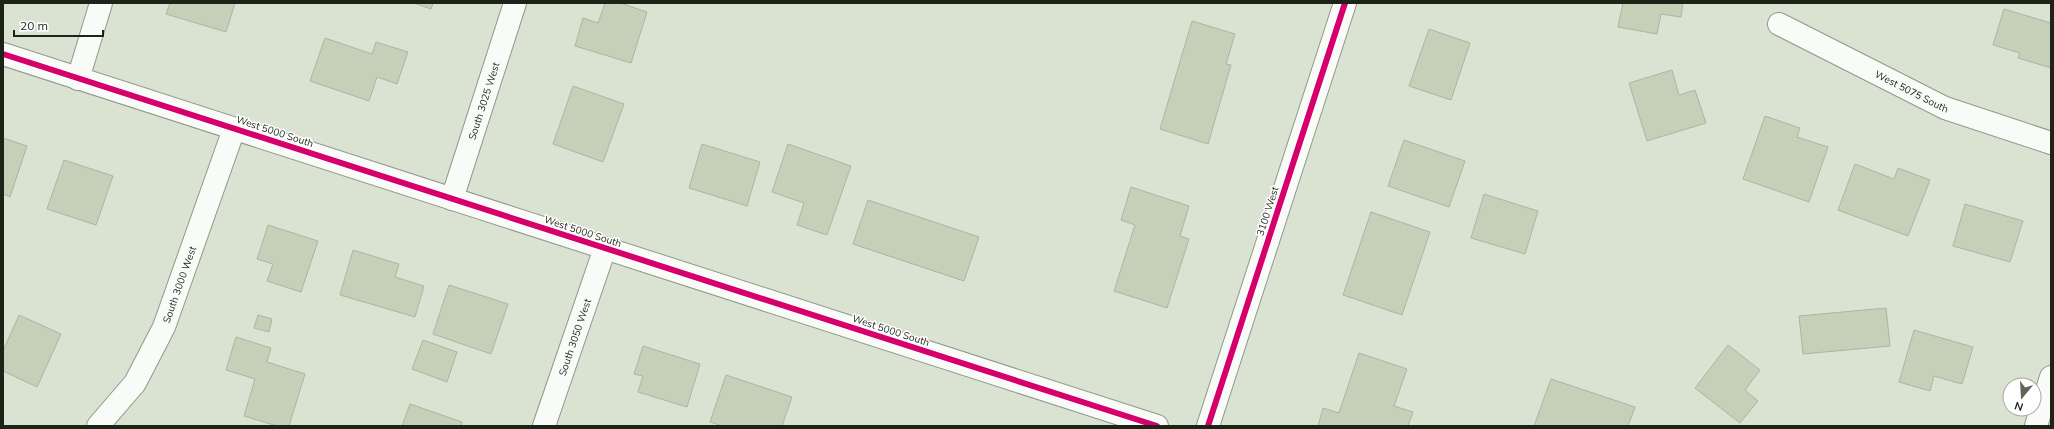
<svg xmlns="http://www.w3.org/2000/svg" width="2054" height="429" viewBox="0 0 2054 429" font-family="Mulish,sans-serif">
  <rect width="100%" height="100%" fill="#dae3d1"/>
  <path fill="#c4d0b7" stroke="#acb4a6" d="M170 3H235L226 32 166 14Z
    M414 3H433L431 9Z
    M605 3H620L647 12 631 63 575 46 583 18 598 23Z
    M1623 3H1683L1681 17 1661 14 1657 34 1618 27Z
    M2004 9 2051 23V68L2018 58 2020 53 1993 45Z
    M1192 21 1235 34 1226 64 1231 65 1208 144 1160 129Z
    M1429 29 1470 43 1451 100 1409 86Z
    M325 38 372 54 376 42 408 52 397 84 377 77 369 101 310 81Z
    M1672 70 1679 95 1695 90 1706 123 1647 141 1629 83Z
    M573 86 624 104 603 162 553 144Z
    M1765 116 1800 128 1797 137 1828 147 1809 202 1743 179Z
    M3 138 27 146 10 197 3 194Z
    M1404 140 1465 161 1449 207 1388 186Z
    M702 144 760 162 747 206 689 188Z
    M788 144 851 166 827 235 797 225 804 203 772 192Z
    M64 160 113 176 96 225 47 209Z
    M1855 164 1894 179 1898 168 1930 180 1908 236 1838 210Z
    M1131 187 1189 206 1180 236 1189 239 1167 308 1114 291 1135 225 1121 220Z
    M1484 194 1538 211 1525 254 1471 238Z
    M868 200 979 237 964 281 853 244Z
    M1965 204 2023 221 2010 262 1953 246Z
    M1371 212 1430 232 1402 315 1343 295Z
    M268 225 318 241 301 292 267 281 273 264 257 259Z
    M353 250 399 264 395 277 424 286 415 317 340 295Z
    M449 285 508 304 491 354 433 334Z
    M1886 308 1890 346 1803 354 1799 316Z
    M19 315 61 334 37 387 3 371V351Z
    M258 315 272 319 269 332 254 328Z
    M1914 330 1973 347 1962 384 1934 376 1930 391 1899 382Z
    M236 337 271 348 267 362 305 374 289 426H277L244 416 255 379 226 370Z
    M423 340 457 352 447 382 412 369Z
    M1728 345 1760 370 1745 390 1758 401 1740 423 1695 388Z
    M643 346 700 364 687 407 638 392 643 376 634 374Z
    M1359 353 1407 369 1394 406 1413 412 1408 426H1318L1323 408 1339 413Z
    M726 375 792 397 782 426H722L710 422Z
    M1551 379 1635 407 1628 426H1534Z
    M410 404 462 422 461 426H402Z"/>
  <g fill="none" stroke-linecap="round" stroke-linejoin="round">
    <defs>
      <g id="minor">
        <path id="s1" d="M1779 24 1945 108 2051 143"/>
        <path d="M3 54 1157 426"/>
        <path d="M78 79 101 3"/>
        <path id="s2" d="M452 199 515 3"/>
        <path id="s3" d="M98 426 135 383 164 327 234 129"/>
        <path id="s4" d="M544 426 605 248"/>
        <path d="M2036 426 2051 377"/>
      </g>
      <path id="tertiary" d="M1208 426 1345 3"/>
    </defs>
    <use href="#minor" stroke="#91988a" stroke-width="24"/>
    <use href="#tertiary" stroke="#91988a" stroke-width="24"/>
    <use href="#minor" stroke="#f9fbf8" stroke-width="22"/>
    <use href="#tertiary" stroke="#f9fbf8" stroke-width="22"/>
    <defs>
      <path id="cycleway" d="M3 54 1157 426
        M1208 426 1345 3"/>
    </defs>
    <use href="#cycleway" stroke="#fff" stroke-width="8"/>
    <use href="#cycleway" stroke="#d6006c" stroke-width="6"/>
  </g>
  <g text-anchor="middle" stroke-width="3" stroke-linejoin="round" paint-order="stroke">
    <g font-size="10" fill="#1d2317" stroke="#fff">
      <text dy="4" stroke="none"><textPath href="#s1" startOffset="149">West 5075 South</textPath></text>
      <text dy="4" stroke="none"><textPath href="#s2" startOffset="103">South 3025 West</textPath></text>
      <text transform="translate(275 131) rotate(18)" y="4">West 5000 South</text>
      <text transform="translate(1267 211) rotate(-72)" y="4">3100 West</text>
      <text transform="translate(583 231) rotate(18)" y="4">West 5000 South</text>
      <text dy="4" stroke="none"><textPath href="#s3" startOffset="165">South 3000 West</textPath></text>
      <text transform="translate(891 330) rotate(18)" y="4">West 5000 South</text>
      <text dy="4" stroke="none"><textPath href="#s4" startOffset="94">South 3050 West</textPath></text>
    </g>
  </g>
  <rect width="2054" height="429" fill="none" stroke="#1d2317" stroke-width="8"/>
  <g transform="translate(2022 397) rotate(198)"><circle r="19" fill="#ffffff" stroke="#a5a7a2"/>
  <path d="M0-3L7 15L0 10L-7 15Z" fill="#5f6658"/>
  <text y="-6" font-size="11" font-weight="bold" text-anchor="middle" fill="#1d2317">N</text>
  </g>
  <path d="M14 30v6h89v-6" fill="none" stroke="#1d2317" stroke-width="2"/>
  <text x="20" y="30" font-size="12" fill="#1d2317" stroke="#ffffff" stroke-width="3" paint-order="stroke">20 m</text>
</svg>
